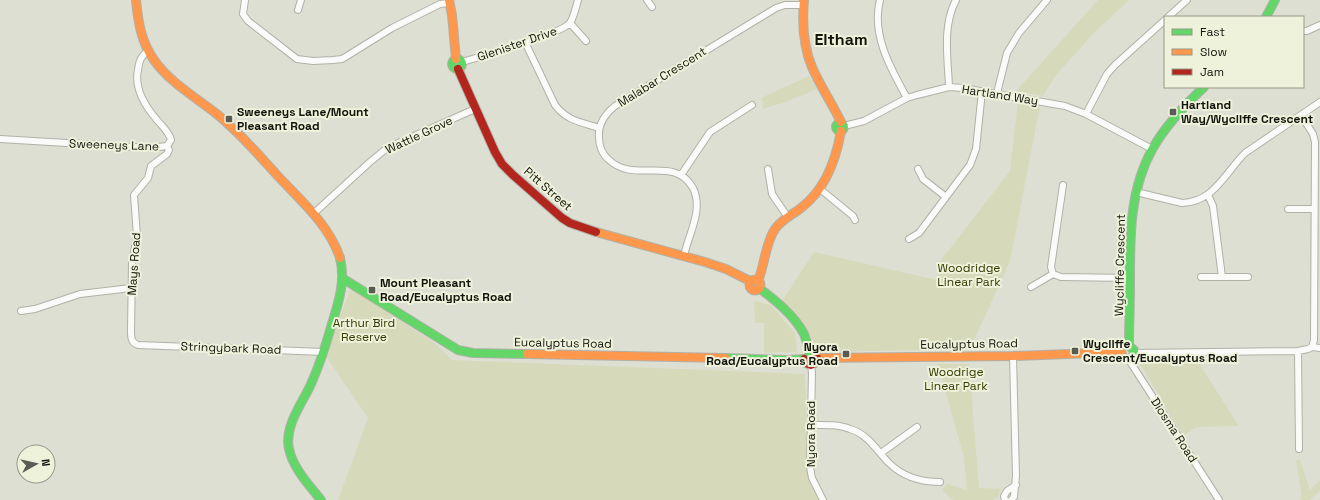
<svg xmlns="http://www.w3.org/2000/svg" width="1320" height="500" viewBox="0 0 1320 500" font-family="'Space Grotesk',sans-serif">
  <rect width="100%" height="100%" fill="#dedfd3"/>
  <path fill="#d6daba" d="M1098 0H1129L1094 33 1056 75 1043 96 1016 91Z
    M809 76 817 89 788 101 763 109V103L761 98Z
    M1018 102 1040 106 1010 261 970 349 822 352 818 350 805 328 782 301 814 252 937 280 938 264 1010 171Z
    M353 290 436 344 452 360 805 374 808 475 819 500H338L368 418 325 355 350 291Z
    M754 301 771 305 795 333 797 352 764 353V323H755Z
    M1137 359 1197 360 1239 426 1197 427 1183 436Z
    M938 364H969L979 488 1002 489 999 492 998 497 992 500H953L942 490 947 484 967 490 964 458Z
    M1296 460H1300L1310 490 1320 480V491L1310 500H1299L1302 498Z"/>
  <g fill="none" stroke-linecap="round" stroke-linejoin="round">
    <defs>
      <path id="street" d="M245 0 243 14 248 21 297 59 313 61 333 60 342 59 347 56 392 28 440 4 448 3
        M647 0 652 7
        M880 0C871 35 891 69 907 98
        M298 10 301 0
        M1168 17 1187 0
        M570 23 586 41
        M1303 31H1307L1320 25
        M525 42 555 105C567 121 581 122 599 128
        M462 62C479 57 561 34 570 23 574 17 576 7 578 0
        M949 87C948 59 942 26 956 0
        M997 93 1007 53 1019 33 1047 0
        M1086 114 1107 74 1115 65 1165 20
        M1301 115 1313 134 1315 142 1314 340 1312 347
        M844 126 864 121 907 98 917 95 949 87 963 88 1065 106 1086 114 1152 149
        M0 139 150 148 167 146 171 140C169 132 163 127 157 120 145 106 134 88 138 70 139 61 141 56 148 51
        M167 146 169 150 167 154 151 166 148 178 134 195 137 236 132 263 131 332C131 339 132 343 138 345L324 352
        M768 169 772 194 787 216
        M918 169 923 179 946 197
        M681 175 710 132 752 105
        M1063 185 1051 267 1053 274 1061 277 1130 278
        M820 189 853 216 855 220
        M1136 192 1182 203C1214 202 1225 173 1245 153L1320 102
        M1208 195 1213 206 1222 277
        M1288 209H1314
        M313 214 370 162 387 148 475 109
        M909 239 919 233 970 165 976 149 982 91
        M684 256C688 235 704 210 693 188 674 154 634 185 608 159 602 154 599 145 599 137 598 124 605 114 615 106L776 8 785 5H803
        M1201 277H1248
        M1031 287 1053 274
        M21 311 35 309 80 294 131 288
        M1298 351 1299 449
        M1134 353 1298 351 1308 349 1312 347 1320 348
        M1129 360 1219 500
        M811 365 812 373 810 467 812 478 823 500
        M810 425C824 425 838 424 850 429 868 434 877 451 889 463 903 477 922 482 940 482
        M881 453 917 427
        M1005 500 1004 496 1007 491 1016 485
        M1011 500 1014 497 1016 476 1013 356"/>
      <path id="fast" d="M1266 17 1275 0
        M452 64a5 5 0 1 1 10 0a5 5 0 1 1-10 0Z
        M836 127a4 4 0 1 1 8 0a4 4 0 1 1-8 0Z
        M342 278 458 350 473 353 527 354
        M759 288C775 300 794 315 804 334 806 339 808 346 809 352
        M1129 346C1129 326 1130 305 1130 285 1130 237 1129 190 1153 148 1166 125 1185 105 1204 87
        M1121 352C1123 357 1125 361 1131 358L1134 354V350L1129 346
        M725 358 787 360 804 359
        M321 500C309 485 293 468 289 449 284 426 302 404 311 384 320 364 325 348 331 327 338 304 346 282 340 258"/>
      <path id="slow" d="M136 0C138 21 141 42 154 60 170 83 197 98 218 115 240 133 258 154 276 174 299 199 329 224 340 258
        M449 0 452 15 456 59
        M804 0C802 23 803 46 812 67 820 86 832 103 841 122
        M596 232 705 262 726 269 750 281
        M749.5 285a5.5 5.5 0 1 1 11 0a5.5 5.5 0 1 1-11 0Z
        M758 281C765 264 765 244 775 229 782 219 792 215 801 208 826 189 836 160 841 131
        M527 354 725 358
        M817 358 1013 356 1121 352"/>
      <path id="jam" d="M458 69 495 152 502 164 513 175 562 218 570 223 596 232
        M804 359 806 363 811 365 815 363 817 358"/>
    </defs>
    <use href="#street" stroke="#b0b1a8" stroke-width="8"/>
    <use href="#fast" stroke="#b0b1a8" stroke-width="10"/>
    <use href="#slow" stroke="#b0b1a8" stroke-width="10"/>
    <use href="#jam" stroke="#b0b1a8" stroke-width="10"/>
    <use href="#street" stroke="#fafaf8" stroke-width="6"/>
    <use href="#fast" stroke="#63d668" stroke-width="8"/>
    <use href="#slow" stroke="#ff974d" stroke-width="8"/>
    <use href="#jam" stroke="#b3261e" stroke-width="8"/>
  </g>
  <g fill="#5a5b52" stroke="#eef2db" stroke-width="1.5">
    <rect x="1169" y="108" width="8" height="8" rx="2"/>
    <rect x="225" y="115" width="8" height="8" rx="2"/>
    <rect x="368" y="286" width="8" height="8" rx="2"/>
    <rect x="1071" y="347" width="8" height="8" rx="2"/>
    <rect x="842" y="350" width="8" height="8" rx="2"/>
  </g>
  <g text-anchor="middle" stroke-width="4" stroke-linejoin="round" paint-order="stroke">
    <g font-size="12" fill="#13140c" stroke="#eef2db">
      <text transform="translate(517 44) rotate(-19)" y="4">Glenister Drive</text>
      <text transform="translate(662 77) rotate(-32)" y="4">Malabar Crescent</text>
      <text transform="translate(1000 95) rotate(9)" y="4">Hartland Way</text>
      <text transform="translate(419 135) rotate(-25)" y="4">Wattle Grove</text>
      <text transform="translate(114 145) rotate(2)" y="4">Sweeneys Lane</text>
      <text transform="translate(548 189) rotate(41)" y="4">Pitt Street</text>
      <text transform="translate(134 264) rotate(-86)" y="4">Mays Road</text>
      <text transform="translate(1120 265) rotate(-89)" y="4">Wycliffe Crescent</text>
      <text transform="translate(563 343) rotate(1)" y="4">Eucalyptus Road</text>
      <text transform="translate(969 344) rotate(-1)" y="4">Eucalyptus Road</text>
      <text transform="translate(231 348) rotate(2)" y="4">Stringybark Road</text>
      <text transform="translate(1174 430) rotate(57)" y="4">Diosma Road</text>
      <text transform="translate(811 434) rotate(-90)" y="4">Nyora Road</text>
    </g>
    <g font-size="12" font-weight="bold" fill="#13140c" stroke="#eef2db" text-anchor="start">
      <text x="1181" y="109">Hartland<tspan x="1181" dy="14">Way/Wycliffe Crescent</tspan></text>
      <text x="237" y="116">Sweeneys Lane/Mount<tspan x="237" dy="14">Pleasant Road</tspan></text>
      <text x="380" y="287">Mount Pleasant<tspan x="380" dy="14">Road/Eucalyptus Road</tspan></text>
      <text x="1083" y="348">Wycliffe<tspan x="1083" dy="14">Crescent/Eucalyptus Road</tspan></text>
      <text x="838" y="351" text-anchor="end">Nyora<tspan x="838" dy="14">Road/Eucalyptus Road</tspan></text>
    </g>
    <g font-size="12" fill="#363a00" stroke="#eef2db">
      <text x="969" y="272">Woodridge<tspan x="969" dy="14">Linear Park</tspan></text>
      <text x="364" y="327">Arthur Bird<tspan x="364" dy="14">Reserve</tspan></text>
      <text x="956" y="376">Woodrige<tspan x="956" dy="14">Linear Park</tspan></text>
    </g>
    <g font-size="16" font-weight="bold" fill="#13140c" stroke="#eef2db">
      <text x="841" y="45">Eltham</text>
    </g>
  </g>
  <rect x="1164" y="16" width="140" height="72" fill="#eef2db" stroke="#969988"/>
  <rect x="1172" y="29" width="20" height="6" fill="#63d668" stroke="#969988"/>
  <text x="1200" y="36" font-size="12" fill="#13140c">Fast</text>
  <rect x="1172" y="49" width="20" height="6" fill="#ff974d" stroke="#969988"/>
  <text x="1200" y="56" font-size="12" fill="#13140c">Slow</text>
  <rect x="1172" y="69" width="20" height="6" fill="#b3261e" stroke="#969988"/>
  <text x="1200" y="76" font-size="12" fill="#13140c">Jam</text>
  <g transform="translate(36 464) rotate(82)"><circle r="19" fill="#eef2db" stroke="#969988"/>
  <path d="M0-3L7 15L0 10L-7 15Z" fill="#5a5b52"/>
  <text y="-6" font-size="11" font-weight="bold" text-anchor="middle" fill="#13140c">N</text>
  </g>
</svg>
